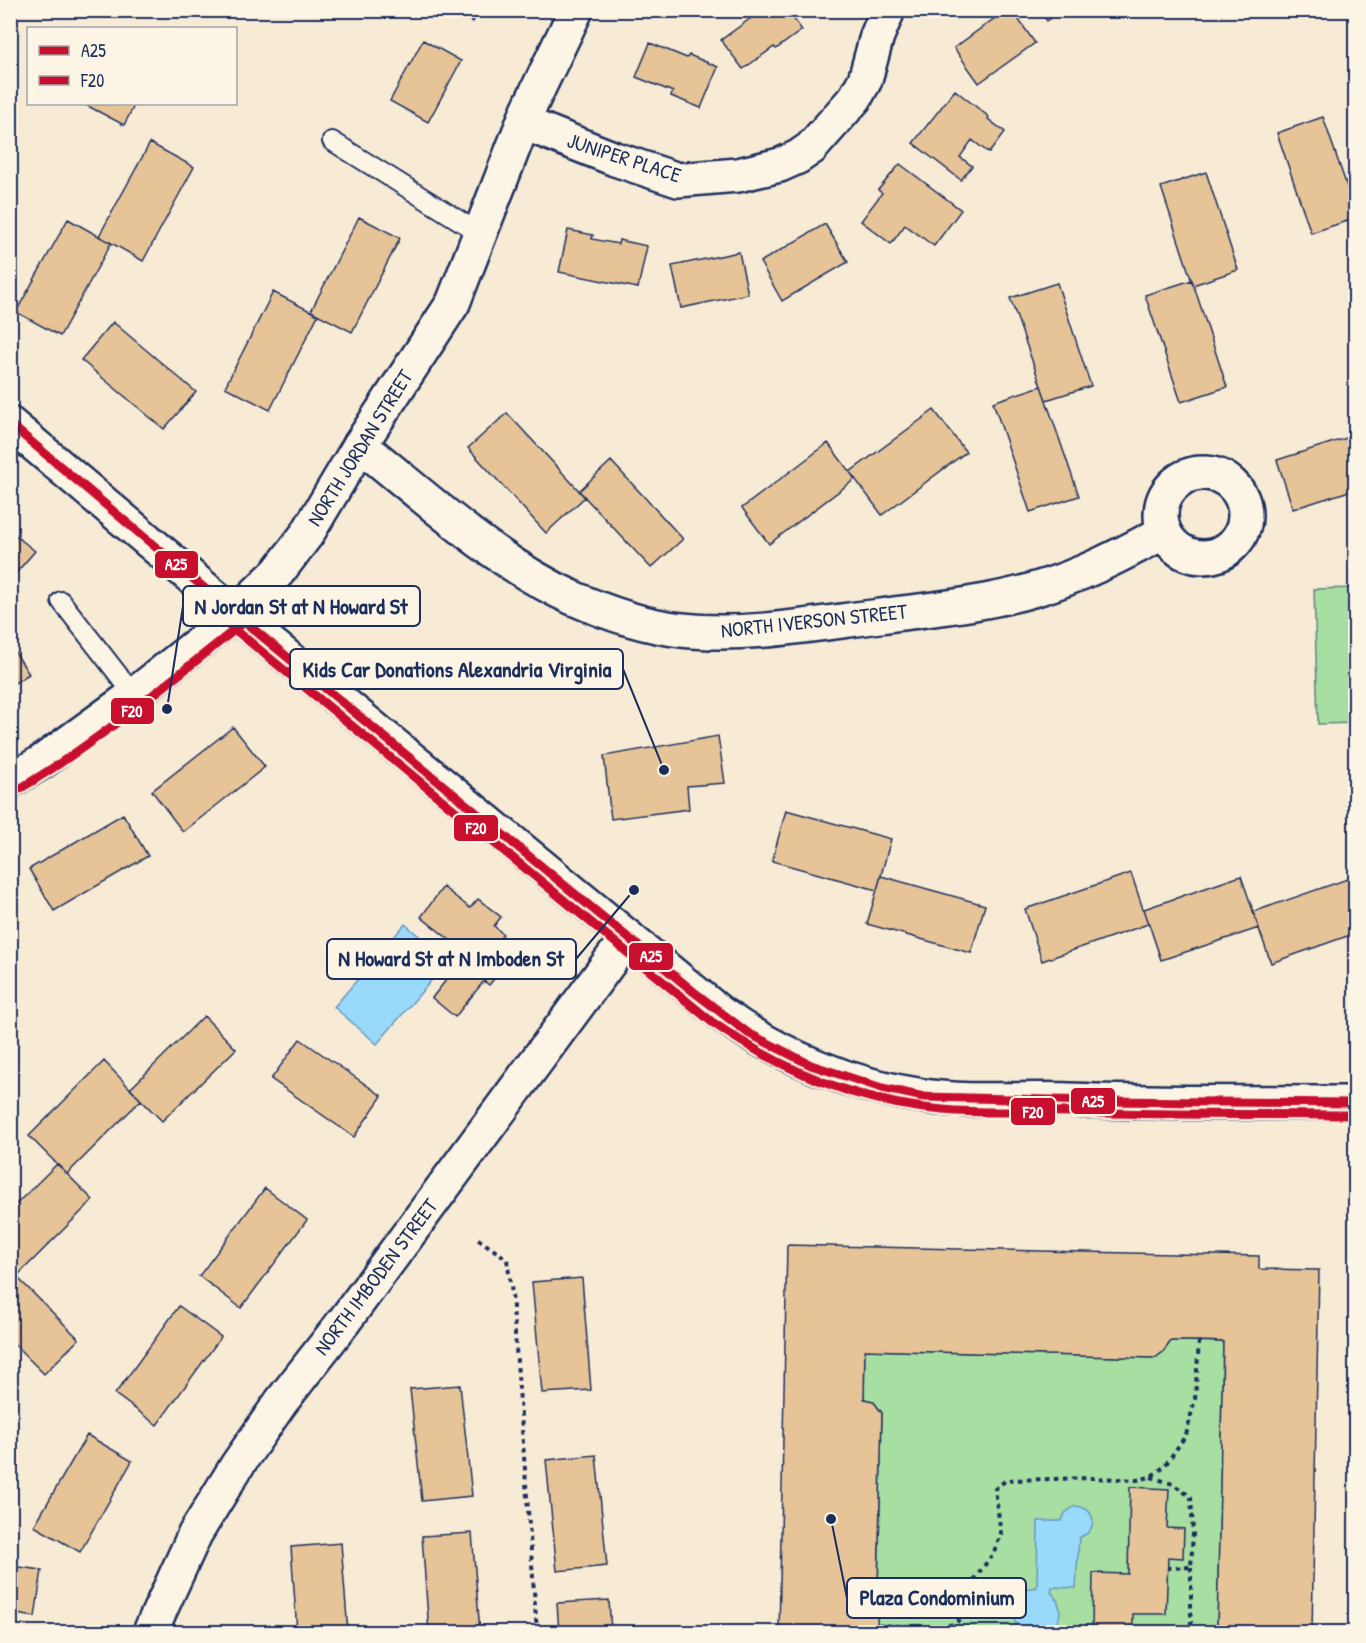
<svg xmlns="http://www.w3.org/2000/svg" width="1366" height="1643" viewBox="0 0 1366 1643" font-family="'Patrick Hand',sans-serif">
  <rect width="100%" height="100%" fill="#f8ebd6"/>
  <filter id="ink" filterUnits="userSpaceOnUse"><feTurbulence type="fractalNoise" baseFrequency=".0167" numOctaves="2"/><feDisplacementMap in="SourceGraphic" scale="12" xChannelSelector="R" yChannelSelector="G"/><feConvolveMatrix kernelMatrix="1 2 1 2 8 2 1 2 1" color-interpolation-filters="sRGB"/></filter>
  <g filter="url(#ink)">
    <path fill="#a7dea1" stroke="#618680" stroke-width="1.5" d="M1355 588V723L1318 724 1314 589Z
      M1171 1341 1223 1342 1217 1632H877L882 1413 873 1401 864 1399 865 1350 1155 1358 1163 1352Z"/>
    <path fill="#99dafb" stroke="#6796bc" stroke-width="1.5" d="M405 924 448 961 377 1044 334 1007Z
      M1075 1506C1091 1507 1098 1520 1088 1533L1079 1538 1076 1588 1052 1587 1051 1592C1064 1606 1063 1622 1047 1632H1027L1015 1622C1008 1603 1018 1589 1037 1587L1038 1521H1062L1065 1513Z"/>
    <path fill="#e6c498" stroke="#1b2f5e" stroke-width="1.5" d="M451 10H479L473 22Z
      M757 10H787L802 30 776 49 774 47 743 69 721 40 751 18 749 16Z
      M1006 10H1012L1035 43 979 83 954 48Z
      M1040 10H1062L1047 21Z
      M423 40 461 61 428 122 390 101Z
      M650 43 687 58 689 55 718 67 701 108 671 96 673 92 636 77Z
      M955 90 989 117 988 119 1005 132 989 153 972 140 960 157 972 166 961 180 913 143Z
      M84 104H135L124 125Z
      M1323 117 1356 213V218L1311 233 1277 133Z
      M150 143 194 167 143 261 99 236Z
      M900 164 961 210 934 246 905 225 891 244 861 221 882 193 878 190Z
      M1206 172 1238 270 1193 285 1161 187Z
      M359 217 400 238 352 332 311 311Z
      M1356 218V241L1349 220Z
      M68 219 111 243 60 336 16 312Z
      M825 224 848 262 782 301 760 262Z
      M568 230 593 235 592 239 618 244 619 240 647 246 638 288 559 272Z
      M739 252 748 294 681 308 672 266Z
      M1192 280 1227 387 1181 402 1145 295Z
      M1057 283 1091 386 1046 400 1010 298Z
      M273 292 318 315 270 410 225 387Z
      M113 322 196 392 164 429 81 360Z
      M1356 339V359L1349 341Z
      M1041 386 1079 496 1030 512 993 402Z
      M934 410 966 452 882 515 850 472Z
      M507 413 585 497 546 533 468 448Z
      M1356 435V489L1293 509 1277 460Z
      M828 443 855 479 769 544 742 508Z
      M611 461 683 539 651 568 579 491Z
      M10 531 35 551 10 580Z
      M10 644 29 674 10 686Z
      M233 727 265 767 183 832 152 791Z
      M718 736 725 783 687 786 689 809 611 819 604 756Z
      M786 810 891 839 877 890 772 861Z
      M123 814 148 856 54 911 29 869Z
      M1131 873 1148 924 1042 961 1025 909Z
      M881 876 985 905 971 953 867 924Z
      M1241 876 1259 928 1161 960 1144 909Z
      M1356 876V933L1271 963 1253 912Z
      M443 887 470 908 478 899 501 917 494 926 503 934 494 947 510 960 489 985 484 981 455 1017 432 998 457 966 463 971 468 964 459 957 464 951 421 917Z
      M204 1016 236 1049 162 1121 130 1089Z
      M300 1039 382 1096 354 1137 271 1079Z
      M104 1061 141 1100 67 1174 29 1136Z
      M57 1164 93 1200 17 1276 10 1270V1210Z
      M265 1188 307 1220 241 1308 199 1276Z
      M787 1245 1259 1256V1269L1319 1270 1312 1632H1217L1223 1342 1199 1341H1171L1163 1352 1155 1358 865 1350 864 1399 873 1401 882 1413 877 1632H779Z
      M10 1270 79 1339 44 1374 10 1340Z
      M582 1278 591 1390 542 1393 532 1282Z
      M179 1306 221 1337 157 1425 115 1394Z
      M460 1385 472 1496 422 1501 410 1389Z
      M87 1435 132 1461 80 1552 34 1526Z
      M596 1455 607 1566 557 1571 546 1460Z
      M1130 1487 1169 1489 1167 1528 1184 1529 1183 1558 1168 1557 1166 1614H1133V1630L1092 1628 1093 1573 1128 1574Z
      M472 1533 480 1632H429L422 1536Z
      M341 1543 348 1632H297L291 1547Z
      M10 1566 42 1570 35 1617 10 1613Z
      M609 1600 611 1632H559L557 1603Z"/>
    <g fill="none" stroke-linecap="round" stroke-linejoin="round">
      <defs>
        <path id="service" d="M332 141 481 234
          M61 601 134 695"/>
        <path id="minor" d="M524 123 615 159 678 180 738 175 780 165 798 157 811 148 855 98 865 80 877 36 888 10
          M10 424 235 614
          M360 445C428 499 494 562 573 598 607 613 644 626 682 630 747 637 815 624 880 616 932 609 986 604 1036 589 1081 576 1123 554 1164 532
          M1161 515a42 42 0 1 1 84 0a42 42 0 1 1-84 0Z
          M150 1632 195 1534 238 1464 281 1402 345 1320 628 937"/>
        <path id="tertiary" d="M235 614 720 1013C780 1056 851 1086 924 1096 972 1103 1021 1098 1069 1100 1165 1104 1260 1102 1356 1103
          M10 781 40 763 134 695 235 614 278 572 307 534 360 445 453 303 528 110 576 10"/>
      </defs>
      <use href="#service" stroke="#1b2f5e" stroke-width="22"/>
      <use href="#minor" stroke="#1b2f5e" stroke-width="38"/>
      <use href="#tertiary" stroke="#1b2f5e" stroke-width="38"/>
      <path stroke="#1b2f5e" stroke-width="4" stroke-dasharray="4.5 4.5" stroke-linecap="butt" d="M478 1239 507 1259 512 1294 537 1632
        M1151 1477 1173 1484 1191 1497 1193 1533 1191 1567 1167 1568
        M1191 1567V1632
        M877 1625 944 1628 958 1621 975 1578 993 1554 1001 1534 995 1489 1006 1480 1095 1478 1137 1480 1150 1477 1164 1467 1186 1435 1195 1399 1199 1341"/>
      <use href="#service" stroke="#fcf5e5" stroke-width="18"/>
      <use href="#minor" stroke="#fcf5e5" stroke-width="33"/>
      <use href="#tertiary" stroke="#fcf5e5" stroke-width="33"/>
      <defs>
        <path id="bus-1" d="M10 424 235 614 694 992 748 1033 811 1065 882 1088 924 1097 1096 1101 1356 1103"/>
        <path id="bus-2" d="M227 623 712 1022C781 1070 859 1103 943 1110 985 1114 1027 1111 1070 1112 1165 1115 1260 1114 1356 1115
          M16 791C97 743 169 682 243 623"/>
      </defs>
      <use href="#bus-1" stroke="#fcf5e5" stroke-width="14"/>
      <use href="#bus-2" stroke="#fcf5e5" stroke-width="14"/>
      <use href="#bus-1" stroke="#c8102e" stroke-width="9"/>
      <use href="#bus-2" stroke="#c8102e" stroke-width="9"/>
    </g>
  </g>
  <g text-anchor="middle" stroke-width="4.5" stroke-linejoin="round" paint-order="stroke">
    <g font-size="21" fill="#1b2f5e" stroke="#fcf5e5">
      <text transform="translate(624 158) rotate(18)" y="7">JUNIPER PLACE</text>
      <text transform="translate(360 448) rotate(-58)" y="7">NORTH JORDAN STREET</text>
      <text transform="translate(814 621) rotate(-6)" y="7">NORTH IVERSON STREET</text>
      <text transform="translate(376 1277) rotate(-53)" y="7">NORTH IMBODEN STREET</text>
    </g>
  </g>
  <path fill="none" stroke="#1b2f5e" stroke-width="2" d="M167 709L183 606M664 770L623 669M634 890L576 959M831 1519L847 1598"/>
  <g fill="#1b2f5e" stroke="#fcf5e5" stroke-width="2">
    <circle cx="167" cy="709" r="6"/>
    <circle cx="664" cy="770" r="6"/>
    <circle cx="634" cy="890" r="6"/>
    <circle cx="831" cy="1519" r="6"/>
  </g>
  <g fill="#fcf5e5" stroke="#1b2f5e" stroke-width="2">
    <rect x="183" y="586" width="237" height="40" rx="6"/>
    <rect x="290" y="649" width="333" height="40" rx="6"/>
    <rect x="327" y="939" width="249" height="40" rx="6"/>
    <rect x="847" y="1578" width="179" height="40" rx="6"/>
  </g>
  <g font-size="22" text-anchor="middle" font-weight="bold" fill="#1b2f5e">
    <text x="301" y="614">N Jordan St at N Howard St</text>
    <text x="457" y="677">Kids Car Donations Alexandria Virginia</text>
    <text x="451" y="966">N Howard St at N Imboden St</text>
    <text x="937" y="1605">Plaza Condominium</text>
  </g>
  <g stroke="#fcf5e5" stroke-width="2">
    <rect x="154" y="550" width="45" height="29" rx="6" fill="#c8102e"/>
    <rect x="110" y="697" width="45" height="28" rx="6" fill="#c8102e"/>
    <rect x="453" y="814" width="46" height="28" rx="6" fill="#c8102e"/>
    <rect x="628" y="942" width="46" height="29" rx="6" fill="#c8102e"/>
    <rect x="1070" y="1087" width="46" height="28" rx="6" fill="#c8102e"/>
    <rect x="1010" y="1097" width="46" height="29" rx="6" fill="#c8102e"/>
  </g>
  <g font-size="16" text-anchor="middle" font-weight="bold" fill="#fff">
    <text x="176" y="570">A25</text>
    <text x="132" y="717">F20</text>
    <text x="476" y="834">F20</text>
    <text x="651" y="962">A25</text>
    <text x="1093" y="1107">A25</text>
    <text x="1033" y="1118">F20</text>
  </g>
  <rect width="1366" height="1643" fill="none" stroke="#fcf5e5" stroke-width="36"/>
  <rect x="18" y="18" width="1330" height="1607" fill="none" stroke="#1b2f5e" stroke-width="2" filter="url(#ink)"/>
  <rect x="27" y="27" width="210" height="78" fill="#fcf5e5" stroke="#a2a6af" stroke-width="1.5"/>
  <rect x="39" y="46" width="30" height="9" fill="#c8102e" stroke="#a2a6af" stroke-width="1.5"/>
  <text x="81" y="57" font-size="18" fill="#1b2f5e">A25</text>
  <rect x="39" y="76" width="30" height="9" fill="#c8102e" stroke="#a2a6af" stroke-width="1.5"/>
  <text x="81" y="87" font-size="18" fill="#1b2f5e">F20</text>
</svg>
